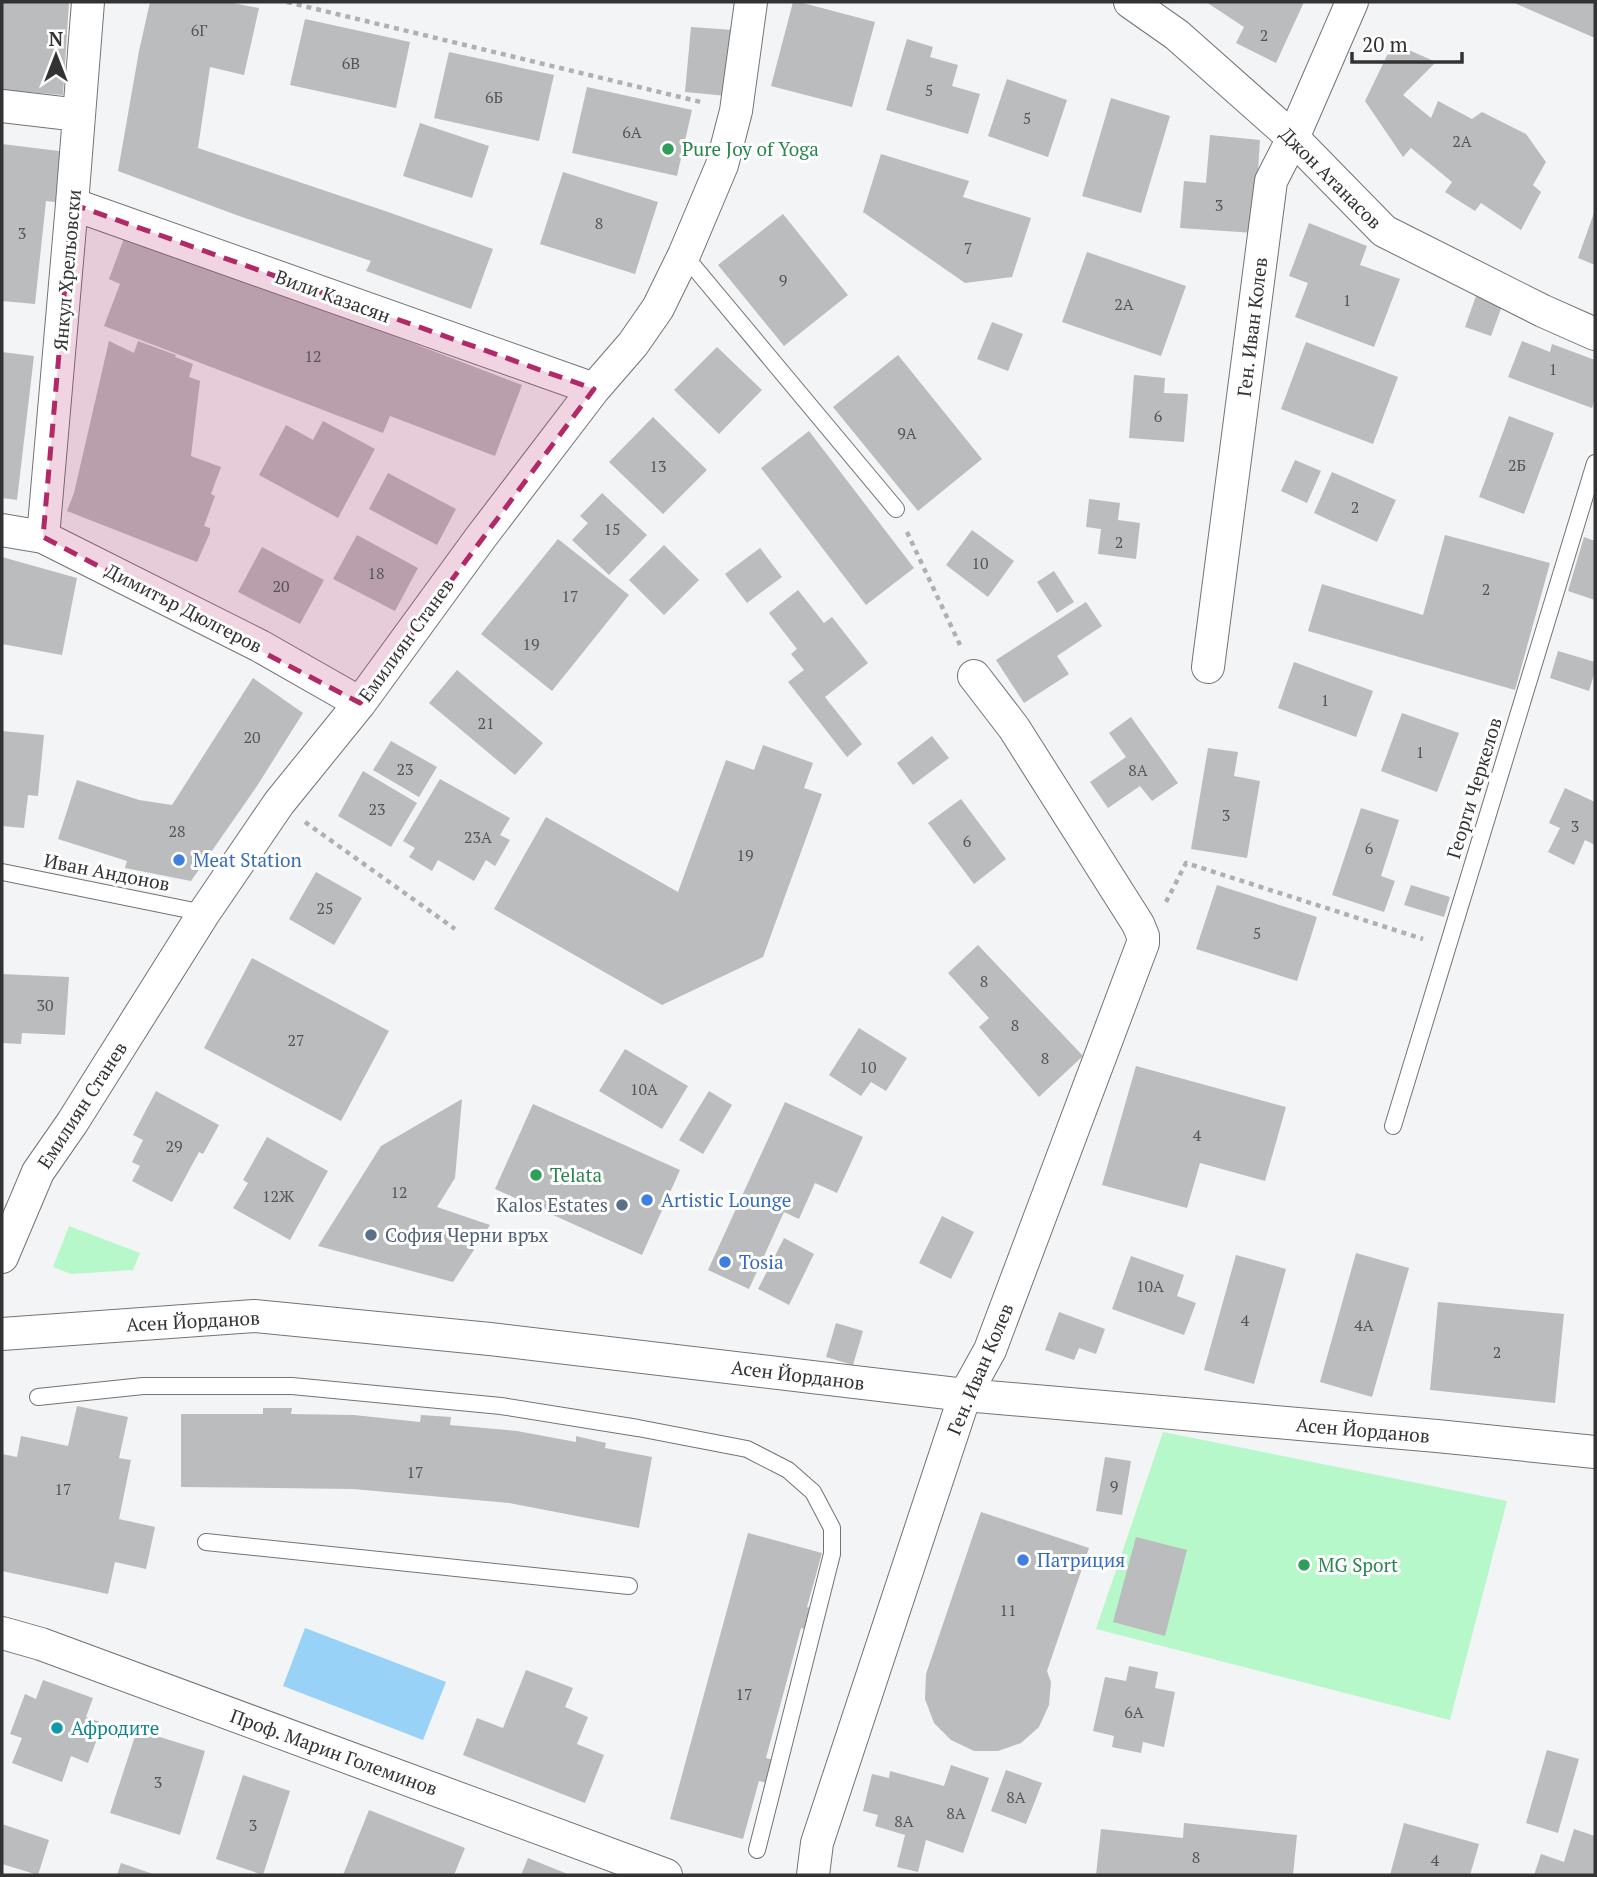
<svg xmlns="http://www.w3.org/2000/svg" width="1597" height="1877" viewBox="0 0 1597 1877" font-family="'PT Serif',serif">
  <rect width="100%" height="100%" fill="#f3f4f5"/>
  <path fill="#b6f8ca" d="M69 1226 140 1253 133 1270 71 1274 53 1267Z
    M1163 1432 1507 1501 1450 1720 1096 1629Z"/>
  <path fill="#98d2f7" d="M305 1628 446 1682 423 1740 283 1686Z"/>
  <path fill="#bbbcbd" d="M2 2H69L63 95 2 90Z
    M150 2H228L259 8 244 75 210 67 198 148 388 212 493 249 471 309 366 271 371 261 239 216 118 171 139 51Z
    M793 2H799L875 22 852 107 771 86Z
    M1206 2H1304L1276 63 1236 43 1244 27Z
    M1512 2H1595V38Z
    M305 19 410 42 396 108 290 85Z
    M691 27 733 30 727 96 685 92Z
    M907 39 933 47 930 57 958 65 952 86 980 94 968 134 886 110Z
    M1393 43 1436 62 1403 95 1431 118 1438 101 1472 119 1482 112 1526 134 1546 162 1533 185 1541 192 1521 230 1481 203 1475 211 1445 192 1452 182 1411 148 1403 157 1365 101Z
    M449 52 554 75 539 141 434 118Z
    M1007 79 1067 100 1048 157 988 136Z
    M587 87 692 110 677 176 572 153Z
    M1111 98 1170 116 1141 213 1082 196Z
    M420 123 489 146 472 198 403 176Z
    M1210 135 1260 140 1254 233 1180 228 1184 181 1206 183Z
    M2 144 67 152 62 203 46 201 35 304 2 301Z
    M881 154 969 181 963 197 1031 218 1012 277 965 283 863 212Z
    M563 172 658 202 635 274 540 244Z
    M1595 210V265L1578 258Z
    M783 214 848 295 784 346 718 265Z
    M1309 223 1367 246 1360 265 1400 279 1374 347 1295 317 1308 283 1289 276Z
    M126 233 522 385 495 456 390 416 383 433 104 326 120 284 109 279Z
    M1087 252 1186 286 1161 356 1062 322Z
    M1476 296 1502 306 1491 336 1465 327Z
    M992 322 1023 334 1008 371 977 359Z
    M109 341 134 353 138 341 176 355 175 357 193 364 189 377 200 381 191 456 221 467 211 494 215 496 204 526 210 528V533L197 562 67 511 74 493Z
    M1522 341 1550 352 1552 344 1595 360V398L1592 408 1508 377Z
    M1306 342 1398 377 1373 444 1281 409Z
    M717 347 762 390 719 434 674 390Z
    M2 352 34 356 17 500 2 498Z
    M898 355 982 459 918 511 833 407Z
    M1134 375 1165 378 1164 393 1188 394 1184 442 1129 438Z
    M1509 416 1554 433 1524 514 1479 497Z
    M653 417 707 470 663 514 609 462Z
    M323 421 375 449 338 518 259 475 286 425 313 440Z
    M809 431 914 568 866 605 761 468Z
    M1295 460 1321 471 1307 503 1281 491Z
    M1332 472 1396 500 1377 542 1314 513Z
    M388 473 456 509 437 545 369 509Z
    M602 493 647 535 609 575 572 540 588 523 580 516Z
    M1089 499 1120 503 1118 520 1140 523 1136 559 1098 554 1101 529 1086 527Z
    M972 530 1014 561 988 597 946 565Z
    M357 535 418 568 395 611 333 579Z
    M1445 535 1550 563 1515 690 1308 631 1322 584 1423 615Z
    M1584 537 1595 541V600L1568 591Z
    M558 539 629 595 552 691 481 634Z
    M664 545 699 580 664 615 629 580Z
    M262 547 324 580 300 624 238 592Z
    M760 548 782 577 747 603 725 574Z
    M2 557 77 578 62 655 2 644Z
    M1054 571 1074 602 1057 613 1037 582Z
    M798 590 824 623 832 617 868 663 825 697 862 744 847 757 788 682 804 670 791 654 797 649 769 613Z
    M1086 602 1102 626 1057 656 1069 674 1024 703 996 660Z
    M1558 651 1595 662V671L1589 691 1550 678Z
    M1294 662 1373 691 1356 737 1278 708Z
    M457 670 543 743 515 775 429 703Z
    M253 678 303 713 257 786 191 881 125 868 127 861 58 839 77 780 139 800 172 805Z
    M1402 713 1459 733 1437 792 1381 771Z
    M1131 717 1178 783 1152 801 1140 786 1108 808 1090 782 1126 757 1109 733Z
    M2 731 44 735 38 796 28 795 24 828 2 826Z
    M932 736 949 758 913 785 897 763Z
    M391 741 437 767 419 797 373 770Z
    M763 745 813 763 804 788 822 794 763 957 662 1005 494 909 546 817 678 892 726 760 754 770Z
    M1208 748 1238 752 1234 776 1260 781 1247 858 1191 849Z
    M363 771 417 803 391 847 338 816Z
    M440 779 510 818 500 835 510 840 495 866 486 860 474 881 438 860 432 871 409 857 415 848 403 841Z
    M1565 788 1595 802V845L1585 840 1574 865 1548 852 1560 828 1549 823Z
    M961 799 1006 859 974 884 928 823Z
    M1361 808 1399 820 1381 876 1395 881 1384 912 1332 895Z
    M316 872 362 898 334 945 289 919Z
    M1217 885 1317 917 1297 981 1196 949Z
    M1411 885 1450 897 1444 917 1404 905Z
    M978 945 1083 1056 1039 1097 979 1027 989 1018 948 973Z
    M252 958 389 1031 341 1121 204 1048Z
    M2 974 69 977 65 1035 22 1033 21 1044 2 1043Z
    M859 1028 907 1058 886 1091 871 1082 861 1096 829 1075Z
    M625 1049 688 1086 662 1129 599 1091Z
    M1136 1066 1286 1107 1265 1181 1200 1163 1187 1208 1102 1185Z
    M156 1091 219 1125 203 1154 199 1152 172 1202 132 1181 140 1166 132 1162 143 1140 133 1135Z
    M709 1091 732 1105 703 1154 679 1140Z
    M462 1099 455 1178 437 1207 490 1225 453 1282 318 1246 381 1146Z
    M785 1102 863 1137 837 1193 815 1183 799 1219 784 1212 749 1289 708 1270Z
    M533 1104 680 1170 642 1255 495 1189Z
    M267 1137 328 1171 290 1240 233 1208 248 1183 243 1180Z
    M942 1216 974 1232 951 1279 919 1263Z
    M784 1238 814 1254 789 1305 758 1289Z
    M1356 1253 1409 1268 1372 1397 1320 1382Z
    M1236 1255 1286 1269 1254 1384 1204 1370Z
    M1131 1256 1184 1275 1177 1296 1196 1303 1184 1335 1112 1309Z
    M1438 1302 1564 1314 1555 1403 1430 1390Z
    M1059 1312 1105 1329 1096 1354 1079 1348 1074 1360 1045 1350Z
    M836 1323 863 1331 853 1365 826 1357Z
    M77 1406 128 1417 119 1458 131 1460 119 1519 155 1527 146 1569 115 1562 108 1594 2 1571V1454L17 1457 21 1436 68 1446Z
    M263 1408H292L291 1414 354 1415 420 1422 421 1415 451 1417 450 1425 517 1431 576 1442V1436L606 1443 605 1448 652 1457 639 1528 509 1503 353 1489 181 1487V1414H263Z
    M1105 1457 1131 1461 1122 1515 1096 1511Z
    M981 1512 1089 1548 1047 1671 1051 1682 1049 1705 1039 1727 1021 1743 998 1751H974L951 1740 934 1723 925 1699 926 1674Z
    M748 1533 822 1553 807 1607 818 1610 812 1631 801 1628 766 1758 775 1760 768 1783 759 1781 743 1839 670 1819Z
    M1136 1537 1187 1550 1165 1636 1113 1622Z
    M1129 1666 1158 1672 1155 1688 1175 1692 1164 1747 1143 1742 1141 1753 1112 1747 1114 1736 1093 1731 1105 1677 1126 1681Z
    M526 1670 573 1688 565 1707 588 1717 577 1744 604 1755 585 1803 463 1755 477 1718 503 1728Z
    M43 1680 93 1698 86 1717 103 1723 88 1763 71 1756 62 1782 12 1763 22 1738 10 1734 25 1694 36 1699Z
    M137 1730 205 1751 180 1835 110 1813Z
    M1547 1750 1579 1759 1558 1833 1526 1823Z
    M951 1765 989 1778 963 1853 926 1840 918 1872 897 1867 905 1835 875 1826 878 1815 863 1811 872 1774 889 1778 890 1771 944 1786Z
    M1006 1770 1042 1783 1026 1824 991 1811Z
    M243 1775 290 1791 263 1875 216 1859Z
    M369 1810 465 1848 454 1875H343Z
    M1184 1823 1297 1835 1293 1875H1096L1101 1829 1183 1838Z
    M1404 1823 1479 1844 1470 1875H1390Z
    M2 1824 49 1840 38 1875 2 1864Z
    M1574 1829 1595 1836V1875H1534L1541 1854 1564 1862Z
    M528 1858 570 1875H521Z
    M121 1863 156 1875H117Z"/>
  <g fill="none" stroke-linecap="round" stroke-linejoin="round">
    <defs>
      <path id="lane" d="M684 255 896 509
        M2 872 204 913
        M1393 1126 1595 463
        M38 1397 143 1386H292L501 1406 638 1428 747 1449 788 1470 813 1492 832 1528V1554L757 1850
        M206 1542 629 1586"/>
      <path id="street" d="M1130 2 1177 35 1293 138 1384 231 1543 311 1595 334
        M2 106 79 115
        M72 204 594 389
        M2 530 43 537 260 646 360 703
        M43 537 72 204 88 2
        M1208 667 1271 181 1293 138 1352 2
        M2 1257 38 1172 72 1123 204 913 279 803 360 703 481 537 594 389 633 344 658 308 684 255 722 165 736 111 751 2
        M2 1334 254 1316 490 1339 965 1395 1437 1436 1595 1452
        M2 1633 41 1644 666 1875
        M813 1875 817 1843 965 1395 990 1350 1143 943V936L1138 924 1014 728 974 676"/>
    </defs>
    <use href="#lane" stroke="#737375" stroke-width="18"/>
    <use href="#street" stroke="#737375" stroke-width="34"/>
    <path stroke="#afb0b1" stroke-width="4.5" stroke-dasharray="5 5" stroke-linecap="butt" d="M287 2 705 103
      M907 532 960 645
      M305 822 455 929
      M1166 902 1186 863 1423 939"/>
    <use href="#lane" stroke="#fff" stroke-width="16"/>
    <use href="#street" stroke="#fff" stroke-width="32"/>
  </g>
  <path fill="#b22968" fill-opacity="0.2" stroke="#b22968" stroke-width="5" stroke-dasharray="14 9" stroke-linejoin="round" d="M72 204 594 389 360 703 43 537Z"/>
  <g fill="#2e9e5b" stroke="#fff" stroke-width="2.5">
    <circle cx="668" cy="149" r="7"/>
    <circle cx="536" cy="1175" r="7"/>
    <circle cx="1304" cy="1565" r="7"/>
  </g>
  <g fill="#3f7fe0" stroke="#fff" stroke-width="2.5">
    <circle cx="179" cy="860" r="7"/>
    <circle cx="647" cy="1200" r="7"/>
    <circle cx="725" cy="1262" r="7"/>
    <circle cx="1023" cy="1560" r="7"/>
  </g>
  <g fill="#5c6f8a" stroke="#fff" stroke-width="2.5">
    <circle cx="622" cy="1205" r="7"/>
    <circle cx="371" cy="1235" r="7"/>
  </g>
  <circle fill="#0f9aa8" stroke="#fff" stroke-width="2.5" cx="57" cy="1728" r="7"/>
  <g text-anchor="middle" stroke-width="6" stroke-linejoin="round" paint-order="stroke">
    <g font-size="16" fill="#555556">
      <text x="199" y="36">6Г</text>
      <text x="1264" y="41">2</text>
      <text x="351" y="69">6В</text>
      <text x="929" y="96">5</text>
      <text x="494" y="103">6Б</text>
      <text x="1027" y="124">5</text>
      <text x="632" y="138">6А</text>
      <text x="1462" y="147">2А</text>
      <text x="1219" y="211">3</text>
      <text x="599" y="229">8</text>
      <text x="22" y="239">3</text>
      <text x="968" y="254">7</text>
      <text x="783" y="286">9</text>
      <text x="1347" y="306">1</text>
      <text x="1124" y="310">2А</text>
      <text x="313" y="362">12</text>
      <text x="1553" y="375">1</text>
      <text x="1158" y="422">6</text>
      <text x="907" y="439">9А</text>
      <text x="1517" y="471">2Б</text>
      <text x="658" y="472">13</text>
      <text x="1355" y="513">2</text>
      <text x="612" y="535">15</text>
      <text x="1119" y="548">2</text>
      <text x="980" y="569">10</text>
      <text x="376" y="579">18</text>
      <text x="281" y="592">20</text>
      <text x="1486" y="595">2</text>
      <text x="570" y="602">17</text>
      <text x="531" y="650">19</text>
      <text x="1325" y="706">1</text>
      <text x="486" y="729">21</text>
      <text x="252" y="743">20</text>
      <text x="1420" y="758">1</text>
      <text x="405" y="775">23</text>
      <text x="1138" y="776">8А</text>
      <text x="377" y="815">23</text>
      <text x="1226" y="821">3</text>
      <text x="1575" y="832">3</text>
      <text x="177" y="837">28</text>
      <text x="478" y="843">23А</text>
      <text x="967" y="847">6</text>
      <text x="1369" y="854">6</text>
      <text x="745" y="861">19</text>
      <text x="325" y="914">25</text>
      <text x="1257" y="939">5</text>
      <text x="984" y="987">8</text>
      <text x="45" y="1011">30</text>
      <text x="1015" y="1031">8</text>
      <text x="296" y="1046">27</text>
      <text x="1045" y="1064">8</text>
      <text x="868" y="1073">10</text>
      <text x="644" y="1095">10А</text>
      <text x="1197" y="1141">4</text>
      <text x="174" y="1152">29</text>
      <text x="399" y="1198">12</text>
      <text x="278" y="1202">12Ж</text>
      <text x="1150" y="1292">10А</text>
      <text x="1245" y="1326">4</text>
      <text x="1364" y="1331">4А</text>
      <text x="1497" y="1358">2</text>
      <text x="415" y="1478">17</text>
      <text x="1114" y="1492">9</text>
      <text x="63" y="1495">17</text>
      <text x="1008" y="1616">11</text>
      <text x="744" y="1700">17</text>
      <text x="1134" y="1718">6А</text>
      <text x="158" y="1788">3</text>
      <text x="1016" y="1803">8А</text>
      <text x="956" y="1819">8А</text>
      <text x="904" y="1827">8А</text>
      <text x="253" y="1831">3</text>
      <text x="1196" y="1863">8</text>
      <text x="1435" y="1866">4</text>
    </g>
    <g font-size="19" fill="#27864d" stroke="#fff" text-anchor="start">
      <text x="682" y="156">Pure Joy of Yoga</text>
      <text x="550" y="1182">Telata</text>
      <text x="1318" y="1572">MG Sport</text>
    </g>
    <g font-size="19" fill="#333334" stroke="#fff">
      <text transform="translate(1331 178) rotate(45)" y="7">Джон Атанасов</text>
      <text transform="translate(67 270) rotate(-85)" y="7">Янкул Хрельовски</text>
      <text transform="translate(333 296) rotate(20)" y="7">Вили Казасян</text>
      <text transform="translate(1252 327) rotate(-83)" y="7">Ген. Иван Колев</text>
      <text transform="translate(184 608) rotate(27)" y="7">Димитър Дюлгеров</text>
      <text transform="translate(406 640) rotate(-54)" y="7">Емилиян Станев</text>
      <text transform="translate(1474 788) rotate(-73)" y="7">Георги Черкелов</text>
      <text transform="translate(107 872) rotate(11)" y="7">Иван Андонов</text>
      <text transform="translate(82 1105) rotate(-57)" y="7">Емилиян Станев</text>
      <text transform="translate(193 1321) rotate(-3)" y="7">Асен Йорданов</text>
      <text transform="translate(980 1369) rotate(-67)" y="7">Ген. Иван Колев</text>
      <text transform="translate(798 1375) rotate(7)" y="7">Асен Йорданов</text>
      <text transform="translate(1363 1430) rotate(5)" y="7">Асен Йорданов</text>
      <text transform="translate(334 1752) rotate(20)" y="7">Проф. Марин Големинов</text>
    </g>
    <g font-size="19" fill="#366cbe" stroke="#fff" text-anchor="start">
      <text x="193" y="867">Meat Station</text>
      <text x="661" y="1207">Artistic Lounge</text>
      <text x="739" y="1269">Tosia</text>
      <text x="1037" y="1567">Патриция</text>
    </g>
    <g font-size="19" fill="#4e5e75" stroke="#fff" text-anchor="end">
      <text x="608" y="1212">Kalos Estates</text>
      <text x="385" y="1242" text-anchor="start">София Черни връх</text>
    </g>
    <g font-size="19" fill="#0d838f" stroke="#fff" text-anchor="start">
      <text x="71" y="1735">Афродите</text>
    </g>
  </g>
  <rect width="1597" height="1877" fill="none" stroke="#333334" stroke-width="7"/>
  <g transform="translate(56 56)" stroke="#ffffff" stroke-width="5" paint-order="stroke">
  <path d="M0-5L12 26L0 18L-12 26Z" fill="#333334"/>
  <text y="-10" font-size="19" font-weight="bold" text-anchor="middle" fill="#333334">N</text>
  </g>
  <path d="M1352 52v10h110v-10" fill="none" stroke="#333334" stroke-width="3.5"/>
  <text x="1362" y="52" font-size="21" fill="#333334" stroke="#ffffff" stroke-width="5" paint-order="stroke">20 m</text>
</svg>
